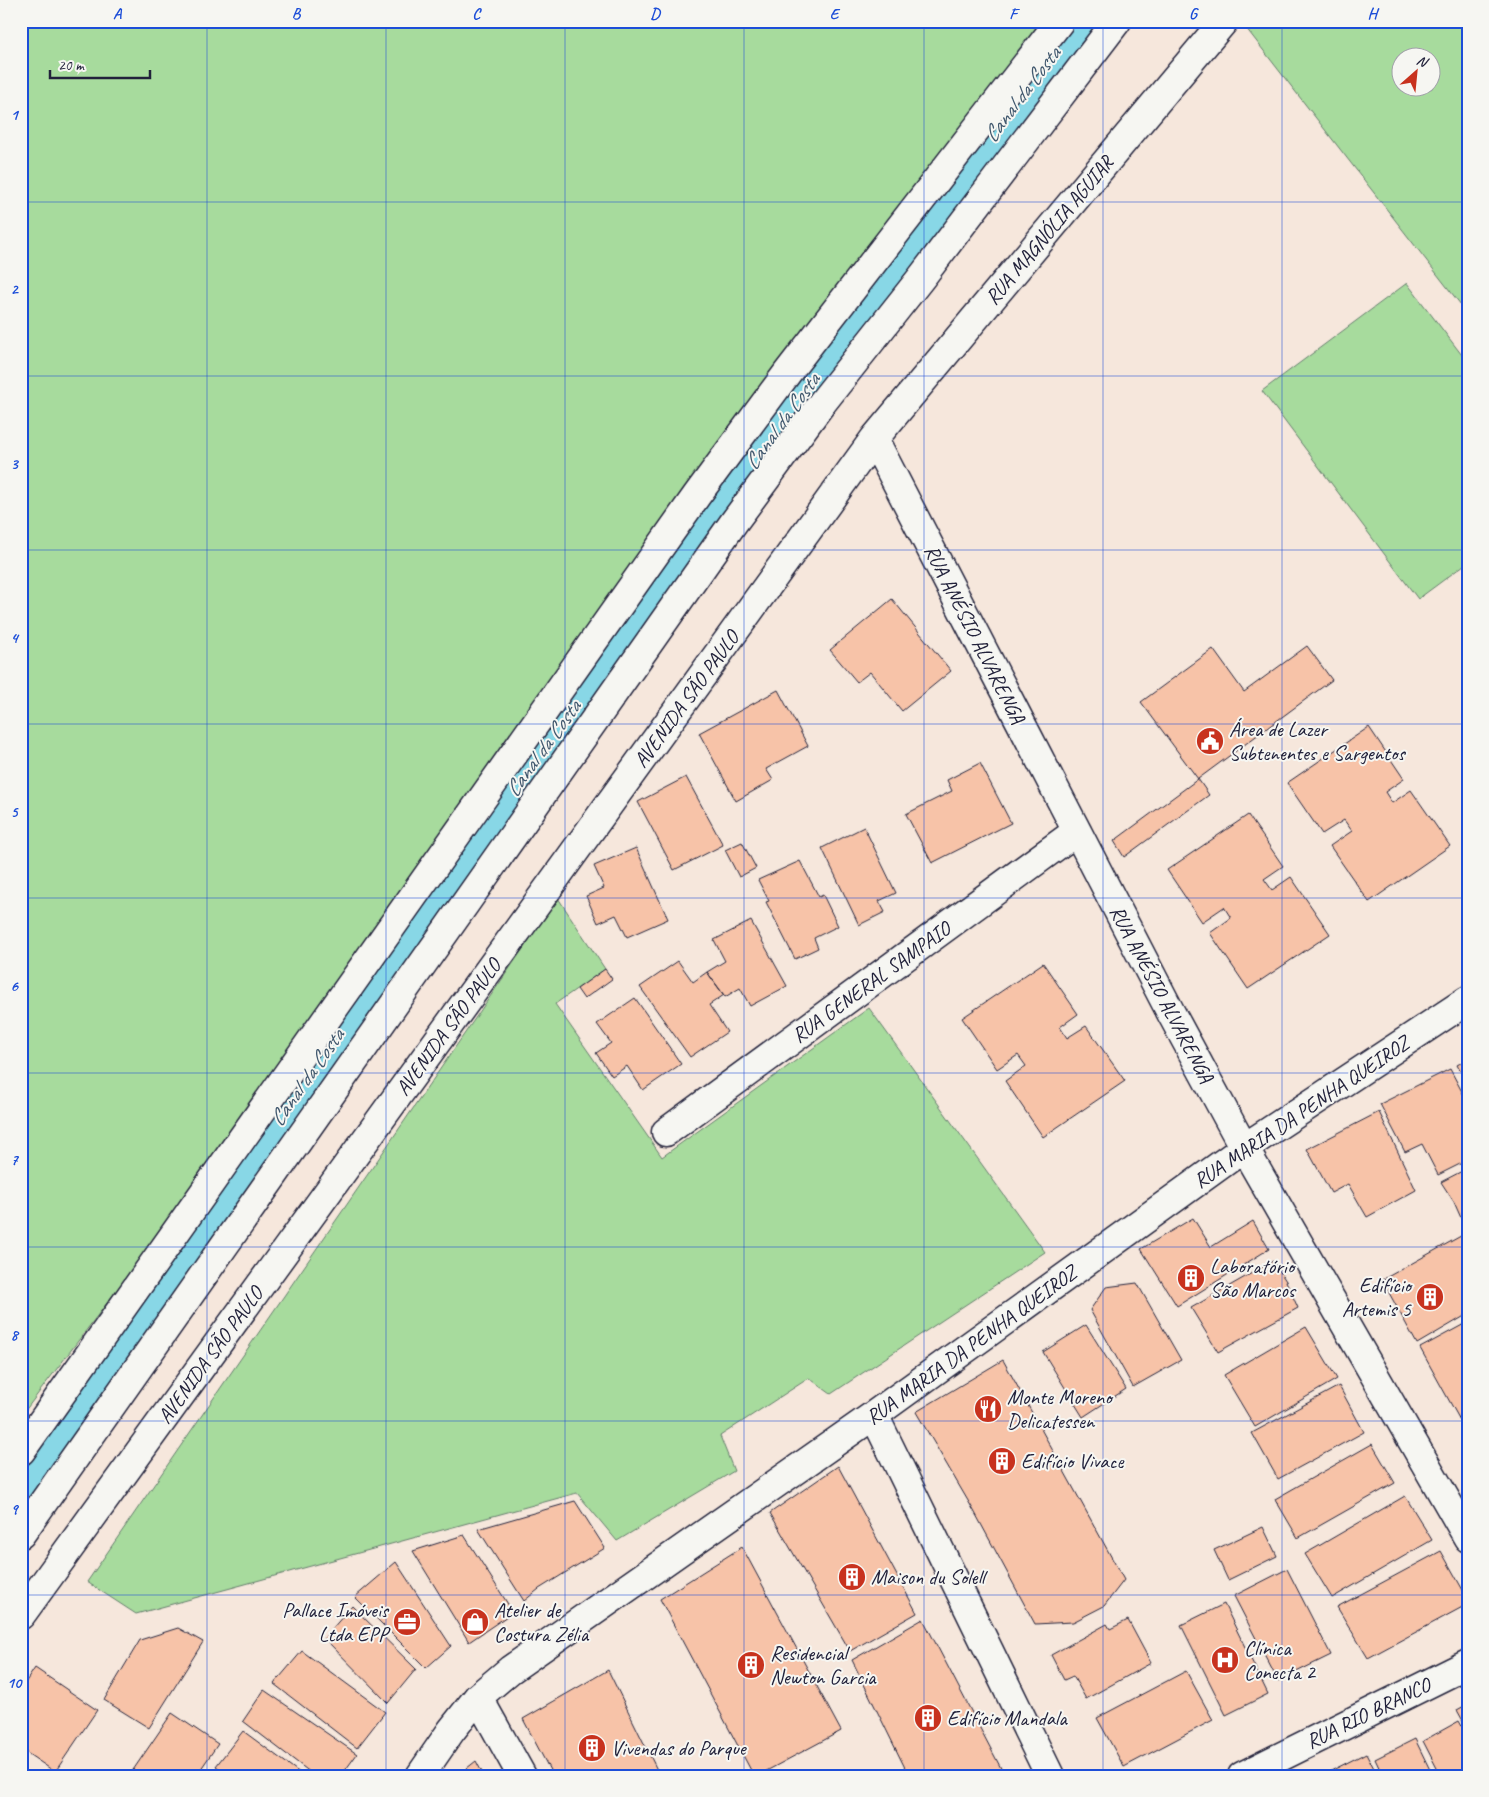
<svg xmlns="http://www.w3.org/2000/svg" width="1489" height="1797" viewBox="0 0 1489 1797" font-family="Caveat,sans-serif">
  <rect width="100%" height="100%" fill="#f6e7dc"/>
  <filter id="ink" filterUnits="userSpaceOnUse"><feTurbulence type="fractalNoise" baseFrequency=".02" numOctaves="2"/><feDisplacementMap in="SourceGraphic" scale="10" xChannelSelector="R" yChannelSelector="G"/><feConvolveMatrix kernelMatrix="1 2 1 2 8 2 1 2 1" color-interpolation-filters="sRGB"/></filter>
  <g filter="url(#ink)">
    <path fill="#a7db9d" stroke="#647e6c" fill-rule="evenodd" d="M21 21H1082L21 1416Z
      M1251 21H1468V314L1246 28ZM1402 58H1432V88H1402Z
      M1407 283 1468 363V562L1418 599 1262 391Z
      M558 898 605 969 555 1004 662 1157 869 1008 1045 1252 831 1394 809 1378 720 1436 734 1471 617 1541 577 1493 136 1614 87 1582Z"/>
    <g fill="none" stroke-linecap="round" stroke-linejoin="round">
      <path stroke="#88d7e6" stroke-width="35" d="M21 1485 382 969 520 781 549 737 1014 102 1077 21"/>
    </g>
    <path fill="#f7c3a8" stroke="#22223b" d="M892 599 951 671 902 711 870 672 857 682 830 650Z
      M1307 646 1332 680 1198 779 1141 702 1213 649 1244 692Z
      M778 690 808 746 766 769 773 780 736 801 699 733Z
      M1369 727 1404 779 1385 792 1392 803 1411 790 1450 846 1369 902 1330 846 1352 831 1344 820 1322 834 1287 783Z
      M980 763 1011 823 932 863 906 814 952 791 947 780Z
      M686 777 723 845 674 870 638 802Z
      M1198 779 1209 795 1124 857 1114 841Z
      M1248 815 1283 866 1264 879 1272 890 1291 877 1330 934 1248 989 1210 933 1231 918 1224 907 1202 922 1167 870Z
      M864 827 896 893 879 901 885 912 859 925 822 848Z
      M742 842 756 868 739 877 725 850Z
      M636 848 668 919 627 937 616 915 598 923 586 896 604 888 594 866Z
      M800 861 819 897 823 895 838 926 814 938 818 948 795 959 766 902 769 901 758 880Z
      M751 921 787 986 750 1006 740 988 725 997 707 972 725 961 714 940Z
      M678 961 693 982 707 972 724 995 709 1005 727 1032 690 1057 640 987Z
      M1043 963 1078 1014 1060 1027 1067 1038 1086 1026 1125 1081 1043 1137 1005 1081 1026 1066 1018 1055 997 1069 962 1018Z
      M605 969 612 979 584 999 577 989Z
      M635 998 681 1064 643 1090 627 1066 612 1076 596 1053 611 1043 597 1024Z
      M1468 1059V1085L1457 1065Z
      M1450 1069 1468 1103V1160L1438 1175 1422 1144 1405 1152 1380 1104Z
      M1379 1112 1416 1190 1367 1217 1348 1184 1331 1193 1307 1149Z
      M1468 1168V1225L1465 1227 1454 1202 1441 1182Z
      M1193 1218 1211 1247 1253 1221 1269 1249 1177 1306 1141 1249Z
      M1468 1232V1314L1417 1344 1382 1280Z
      M1273 1261 1286 1281 1298 1308 1218 1352 1191 1308Z
      M1137 1283 1181 1360 1133 1387 1090 1310 1106 1287Z
      M1468 1322V1418L1461 1422 1420 1348Z
      M1086 1325 1126 1389 1083 1417 1043 1352Z
      M1306 1327 1337 1379 1255 1427 1224 1375Z
      M1003 1360 1124 1580 1104 1606 1073 1622 1035 1624 974 1511 916 1412Z
      M1339 1386 1364 1432 1278 1479 1252 1433Z
      M1372 1444 1395 1483 1298 1538 1275 1499Z
      M838 1466 917 1613 850 1651 770 1513Z
      M1405 1496 1432 1540 1332 1598 1305 1554Z
      M575 1501 605 1548 539 1589 524 1601 478 1529Z
      M1263 1527 1277 1556 1228 1580 1214 1550Z
      M464 1535 513 1612 469 1642 413 1551Z
      M742 1547 841 1731 757 1776H754L660 1599Z
      M1441 1551 1468 1599V1604L1368 1658 1337 1607Z
      M396 1562 451 1646 426 1668 355 1597Z
      M1287 1569 1331 1655 1278 1681 1234 1596Z
      M1224 1604 1268 1694 1226 1715 1181 1625Z
      M352 1606 416 1669 388 1703 324 1638Z
      M923 1619 1005 1776H909L852 1660Z
      M1128 1620 1151 1663 1086 1699 1073 1676 1064 1680 1051 1655 1107 1624 1110 1629Z
      M178 1628 203 1642 149 1728 104 1700 140 1640Z
      M302 1651 385 1712 357 1748 274 1684Z
      M35 1668 97 1710 55 1772 21 1749V1689Z
      M608 1670 660 1776H553L523 1719Z
      M1186 1671 1213 1720 1124 1767 1097 1718Z
      M264 1690 357 1754 341 1776H315L243 1721Z
      M1468 1704V1730L1457 1710Z
      M172 1713 218 1744 196 1776H129Z
      M1459 1721 1468 1737V1776H1441L1423 1741Z
      M243 1731 304 1776H229L216 1766Z
      M1415 1739 1433 1776H1383L1375 1759Z
      M1366 1753 1378 1776H1324L1323 1775Z
      M476 1761 484 1776H457Z"/>
    <g fill="none" stroke-linecap="round" stroke-linejoin="round">
      <defs>
        <path id="minor" d="M874 439 1171 1013 1244 1148 1468 1538
          M666 1132 1077 831
          M874 1415 1050 1776
          M21 1615 874 439 1224 21
          M478 1697 522 1776
          M420 1776 451 1731 478 1697 510 1670 874 1415 1244 1148 1468 1000
          M1242 1776 1468 1664"/>
        <path id="major" d="M21 1451 697 495 788 372 1060 21
          M21 1534 734 522 822 403 921 278 1117 21"/>
      </defs>
      <use href="#minor" stroke="#22223b" stroke-width="31"/>
      <use href="#major" stroke="#22223b" stroke-width="31"/>
      <path stroke="#22223b" stroke-width="3" stroke-dasharray="1 4" stroke-linecap="butt" d="M1148 27 1152 21"/>
      <use href="#minor" stroke="#f6f6f2" stroke-width="28"/>
      <use href="#major" stroke="#f6f6f2" stroke-width="28"/>
    </g>
  </g>
  <path fill="none" stroke="#1d4ed8" stroke-width="1" stroke-opacity="0.55" d="M207 21V1776M386 21V1776M565 21V1776M744 21V1776M924 21V1776M1103 21V1776M1282 21V1776M21 202H1468M21 376H1468M21 550H1468M21 724H1468M21 898H1468M21 1073H1468M21 1247H1468M21 1421H1468M21 1595H1468"/>
  <defs>
    <symbol id="civic-disc" viewBox="-11 -11 22 22"><circle r="9.5" fill="#c8321e" stroke="#f6f6f2"/><path d="M-.6-6.5H3V-4.5H.6V-3L4-1V1h2V6H-6V1h2V-1L-.6-3ZM-1.2 2.5V6h2.4V2.5Z" fill="#fff"/></symbol>
    <symbol id="building-disc" viewBox="-11 -11 22 22"><circle r="9.5" fill="#c8321e" stroke="#f6f6f2"/><path d="M-4-6H4V6H1V3H-1V6H-4ZM-2.5-4.3h1.7v1.8h-1.7ZM.8-4.3h1.7v1.8H.8ZM-2.5-1h1.7V.8h-1.7ZM.8-1h1.7V.8H.8Z" fill="#fff"/></symbol>
    <symbol id="restaurant-disc" viewBox="-11 -11 22 22"><circle r="9.5" fill="#c8321e" stroke="#f6f6f2"/><path d="M-5-6h1v4h1v-4h1v4h1v-4h1v5L-1.5 .5V6h-2V.5L-5-1ZM5-6V6H3V1.5H1.5Q1.5-4 5-6Z" fill="#fff"/></symbol>
    <symbol id="office-disc" viewBox="-11 -11 22 22"><circle r="9.5" fill="#c8321e" stroke="#f6f6f2"/><path d="M-6-3h4V-5.5h4V-3h4V5H-6ZM-1-4.5V-3h2v-1.5ZM-6 0V1H6V0Z" fill="#fff"/></symbol>
    <symbol id="shop-disc" viewBox="-11 -11 22 22"><circle r="9.5" fill="#c8321e" stroke="#f6f6f2"/><path d="M-5-2.5h2.3a2.7 3.5 0 0 1 5.4 0H5L5.5 6h-11ZM-1.5-2.5h3a1.5 2.3 0 0 0-3 0Z" fill="#fff"/></symbol>
    <symbol id="hospital-disc" viewBox="-11 -11 22 22"><circle r="9.5" fill="#c8321e" stroke="#f6f6f2"/><path d="M-5-5h3v3.5h4V-5h3V5h-3V1.5h-4V5h-3Z" fill="#fff"/></symbol>
  </defs>
  <g fill-rule="evenodd">
    <use href="#civic-disc" x="1194" y="725" width="32" height="32"/>
    <use href="#building-disc" x="1175" y="1262" width="32" height="32"/>
    <use href="#building-disc" x="1414" y="1281" width="32" height="32"/>
    <use href="#restaurant-disc" x="972" y="1393" width="32" height="32"/>
    <use href="#building-disc" x="986" y="1445" width="32" height="32"/>
    <use href="#building-disc" x="836" y="1561" width="32" height="32"/>
    <use href="#office-disc" x="391" y="1606" width="32" height="32"/>
    <use href="#shop-disc" x="459" y="1606" width="32" height="32"/>
    <use href="#hospital-disc" x="1209" y="1644" width="32" height="32"/>
    <use href="#building-disc" x="735" y="1649" width="32" height="32"/>
    <use href="#building-disc" x="912" y="1702" width="32" height="32"/>
    <use href="#building-disc" x="576" y="1732" width="32" height="32"/>
  </g>
  <g text-anchor="middle" stroke-width="4" stroke-linejoin="round" paint-order="stroke">
    <g font-size="21" fill="#22223b" stroke="#f6f6f2">
      <text transform="translate(1049 230) rotate(-50)" y="7">RUA MAGNÓLIA AGUIAR</text>
      <text transform="translate(975 634) rotate(63)" y="7">RUA ANÉSIO ALVARENGA</text>
      <text transform="translate(686 699) rotate(-54)" y="7">AVENIDA SÃO PAULO</text>
      <text transform="translate(871 982) rotate(-36)" y="7">RUA GENERAL SAMPAIO</text>
      <text transform="translate(1162 994) rotate(62)" y="7">RUA ANÉSIO ALVARENGA</text>
      <text transform="translate(448 1027) rotate(-54)" y="7">AVENIDA SÃO PAULO</text>
      <text transform="translate(1301 1112) rotate(-34)" y="7">RUA MARIA DA PENHA QUEIROZ</text>
      <text transform="translate(971 1345) rotate(-36)" y="7">RUA MARIA DA PENHA QUEIROZ</text>
      <text transform="translate(210 1355) rotate(-54)" y="7">AVENIDA SÃO PAULO</text>
      <text transform="translate(1368 1713) rotate(-26)" y="7">RUA RIO BRANCO</text>
    </g>
    <g font-size="21" fill="#22223b" stroke="#f6f6f2" text-anchor="start">
      <text x="1229" y="736">Área de Lazer<tspan x="1229" dy="24">Subtenentes e Sargentos</tspan></text>
      <text x="1210" y="1273">Laboratório<tspan x="1210" dy="24">São Marcos</tspan></text>
      <text x="1411" y="1292" text-anchor="end">Edifício<tspan x="1411" dy="24">Artemis 5</tspan></text>
      <text x="1007" y="1404">Monte Moreno<tspan x="1007" dy="24">Delicatessen</tspan></text>
      <text x="1021" y="1468">Edifício Vivace</text>
      <text x="871" y="1584">Maison du Solell</text>
      <text x="388" y="1617" text-anchor="end">Pallace Imóveis<tspan x="388" dy="24">Ltda EPP</tspan></text>
      <text x="494" y="1617">Atelier de<tspan x="494" dy="24">Costura Zélia</tspan></text>
      <text x="1244" y="1655">Clínica<tspan x="1244" dy="24">Conecta 2</tspan></text>
      <text x="770" y="1660">Residencial<tspan x="770" dy="24">Newton Garcia</tspan></text>
      <text x="947" y="1725">Edifício Mandala</text>
      <text x="611" y="1755">Vivendas do Parque</text>
    </g>
    <g font-size="22" font-style="italic" fill="#41586e" stroke="#f6f6f2">
      <text transform="translate(1021 94) rotate(-53)" y="8">Canal da Costa</text>
      <text transform="translate(781 421) rotate(-54)" y="8">Canal da Costa</text>
      <text transform="translate(542 748) rotate(-54)" y="8">Canal da Costa</text>
      <text transform="translate(306 1077) rotate(-55)" y="8">Canal da Costa</text>
    </g>
  </g>
  <rect width="1489" height="1797" fill="none" stroke="#f6f6f2" stroke-width="55"/>
  <g transform="translate(1416 72) rotate(27)"><circle r="24" fill="#f6f6f2" stroke="#a1a1a9"/>
  <path d="M0-4L9 19L0 12L-9 19Z" fill="#c8321e"/>
  <text y="-8" font-size="14" font-weight="bold" text-anchor="middle" fill="#22223b">N</text>
  </g>
  <path d="M50 70v8h100v-8" fill="none" stroke="#22223b" stroke-width="2.5"/>
  <text x="58" y="70" font-size="15" fill="#22223b" stroke="#f6f6f2" stroke-width="4" paint-order="stroke">20 m</text>
  <rect x="28" y="28" width="1434" height="1742" fill="none" stroke="#1d4ed8" stroke-width="2"/>
  <g font-size="16" text-anchor="middle" font-weight="bold" fill="#1d4ed8">
    <text x="117" y="19">A</text>
    <text x="296" y="19">B</text>
    <text x="476" y="19">C</text>
    <text x="655" y="19">D</text>
    <text x="834" y="19">E</text>
    <text x="1013" y="19">F</text>
    <text x="1193" y="19">G</text>
    <text x="1372" y="19">H</text>
    <text x="14" y="120">1</text>
    <text x="14" y="294">2</text>
    <text x="14" y="469">3</text>
    <text x="14" y="643">4</text>
    <text x="14" y="817">5</text>
    <text x="14" y="991">6</text>
    <text x="14" y="1165">7</text>
    <text x="14" y="1340">8</text>
    <text x="14" y="1514">9</text>
    <text x="14" y="1688">10</text>
  </g>
</svg>
